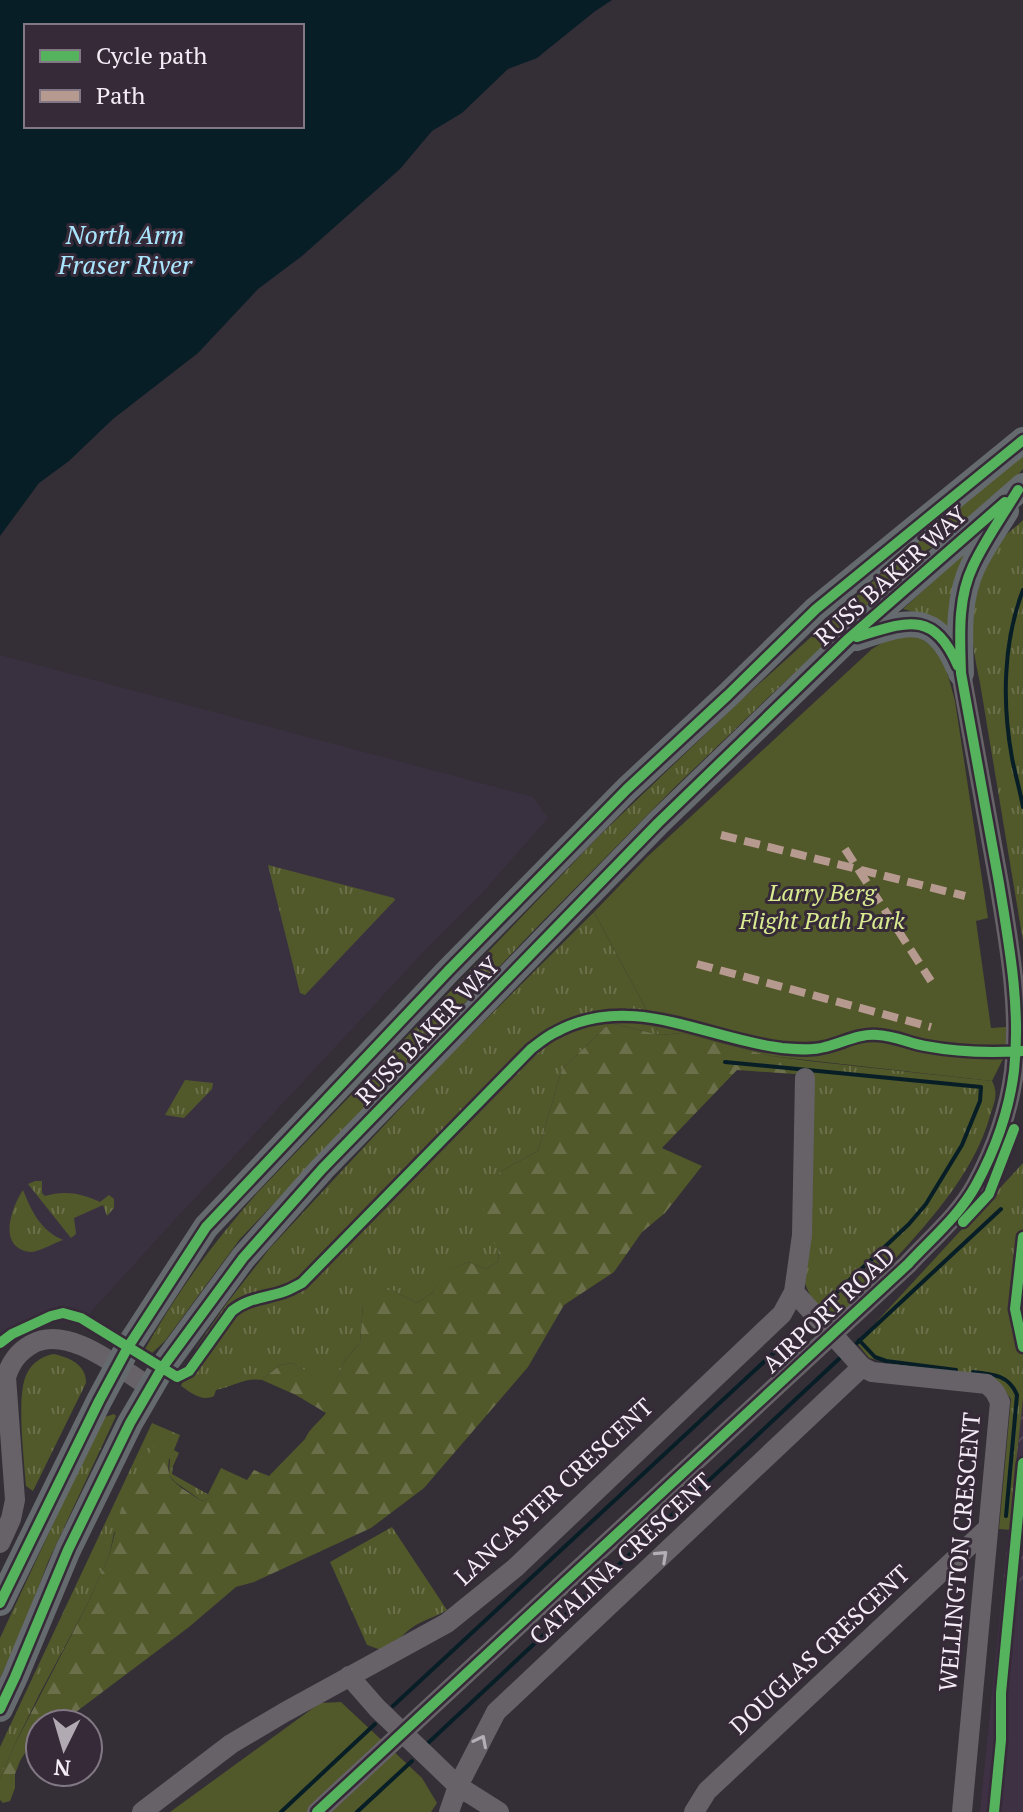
<svg xmlns="http://www.w3.org/2000/svg" width="1023" height="1812" viewBox="0 0 1023 1812" font-family="'PT Serif',serif">
  <defs>
    <pattern id="industrial-furrows" width="10" height="10" patternUnits="userSpaceOnUse" patternTransform="scale(2)"><rect width="10" height="10" fill="#3f3144"/><path d="M-1 1l2-2M0 10L10 0M9 11l2-2" fill="none" stroke="#524556"/></pattern>
    <pattern id="grass-tufts" width="24" height="20" patternUnits="userSpaceOnUse" patternTransform="scale(2)"><rect width="24" height="20" fill="#51582a"/><path d="M3 7l-1-3M5 7V3M7 7l1-3M15 17l-1-3M17 17v-4M19 17l1-3" fill="none" stroke="#6b704a"/></pattern>
    <pattern id="forest-firs" width="22" height="20" patternUnits="userSpaceOnUse" patternTransform="scale(2)"><rect width="22" height="20" fill="#51582a"/><path d="M5 1l3.5 6h-7zM16 11l3.5 6h-7z" fill="#6b704a"/></pattern>
  </defs>
  <rect width="100%" height="100%" fill="#342e36"/>
  <path fill="#3f3144" d="M1023 1399V1812H980L1002 1595Z"/>
  <path fill="url(#industrial-furrows)" d="M1023 1399V1495L1013 1491Z
    M1009 1530 1023 1531V1586L1003 1584Z"/>
  <path fill="#3a3140" d="M0 655 533 797 548 818 482 893 430 945 158 1238 82 1322H46L18 1332 0 1349Z"/>
  <path fill="url(#grass-tufts)" d="M1023 455V469L989 506 939 544 915 556 909 548Z
    M1023 520V941L980 683C969 631 962 586 1000 541 1007 533 1016 527 1023 520Z
    M965 552 950 628 926 615 903 609Z
    M902 555 908 560 907 562 887 589 775 691 675 787 538 926 262 1216 240 1239 165 1341 151 1354 146 1353 145 1349C177 1292 215 1240 259 1191L599 836 740 701Z
    M268 865 394 898 395 900 305 995 300 993Z
    M594 912 660 1035 610 1023 562 1069 538 1151 501 1171 498 1247 499 1261 487 1269 468 1262 445 1272 432 1293 417 1303 392 1290 363 1305 360 1343 345 1360 333 1387 292 1363 280 1365 262 1380C245 1377 232 1387 216 1390L214 1396C201 1402 192 1393 181 1386L196 1348 227 1303 270 1248 446 1059Z
    M809 1061 992 1081C999 1094 994 1103 990 1116 970 1188 901 1251 852 1305 847 1310 841 1316 835 1317 819 1319 805 1288 803 1275L811 1196Z
    M185 1080 213 1083 212 1089 184 1118 165 1115Z
    M1023 1163V1399L1013 1490 1023 1492V1531L999 1529 1011 1399 995 1378 909 1368 869 1358 857 1343Z
    M35 1181H42V1193L45 1196C64 1190 82 1193 100 1202L109 1195 114 1199V1208L107 1216 103 1205 74 1218 76 1234 71 1238 28 1184Z
    M23 1190C32 1212 40 1230 63 1240 54 1243 43 1250 32 1252 28 1252 23 1251 20 1249 0 1238 13 1205 23 1190Z
    M53 1354C69 1357 87 1365 86 1383L33 1491 26 1486C24 1459 17 1401 25 1378 30 1364 40 1357 53 1354Z
    M114 1414 116 1416 48 1562 20 1636 0 1678V1638L100 1423 105 1417Z
    M152 1423 180 1435 174 1450 179 1453 173 1466 172 1474 213 1497 202 1501 175 1482 169 1475 170 1458 114 1533 109 1556 87 1605 39 1695 14 1746 0 1779V1747Z
    M392 1527 447 1610C438 1616 426 1619 416 1625 404 1632 396 1644 384 1651L367 1645 330 1562Z"/>
  <path fill="url(#forest-firs)" d="M610 1023 660 1035 683 1033 771 1056 809 1061V1075L737 1070 662 1148 702 1166 665 1213 642 1232 614 1272 564 1305 528 1367 424 1488 371 1528 254 1582 236 1587 189 1627 60 1724H40V1740L25 1753 20 1761 15 1774V1788L10 1801 3 1803 0 1800V1779L14 1746 87 1605 109 1556 121 1509 152 1448 159 1442 164 1444C174 1457 165 1463 170 1476 173 1484 194 1496 202 1501L212 1497 208 1494 221 1468 247 1480 254 1470 269 1476 305 1439C309 1429 319 1422 326 1413L296 1395 262 1380 280 1365 292 1363 333 1386 345 1360 360 1343 363 1305 377 1291 392 1290 417 1303 432 1293 444 1272 468 1262 487 1269 499 1261 498 1247 489 1238 481 1196 501 1171 538 1151 562 1069Z"/>
  <path fill="#51582a" d="M913 633 942 653 955 701 988 918 976 921 991 1028 1006 1027V1053L992 1081 771 1056 683 1033 660 1035 594 912 647 857 872 649 888 639Z
    M341 1702 422 1778 437 1803 431 1812H170L320 1703Z"/>
  <path fill="#081e27" fill-rule="evenodd" d="M0 0H612L594 12 537 58 508 69 462 113 432 131 400 169 302 256 258 289 198 353 113 419 69 461 39 483 0 536ZM26 26H302V126H26Z"/>
  <g fill="none" stroke-linecap="round" stroke-linejoin="round">
    <path stroke="#081e27" stroke-width="4" d="M1023 590C1003 642 1002 703 1012 758 1015 774 1020 790 1023 807
      M725 1062 981 1087 980 1101 962 1145 926 1204 909 1224 821 1307
      M859 1340 875 1357 886 1361 956 1370
      M857 1343 1001 1209
      M973 1372C993 1374 1009 1375 1017 1395L1006 1516
      M393 1706 808 1321
      M427 1744 842 1356
      M281 1812 375 1724
      M357 1812 412 1761"/>
    <path stroke="#666267" stroke-width="20" d="M794 1292 862 1367 872 1372 987 1384 995 1392 1000 1402 962 1812
      M0 1543 11 1519 15 1500 6 1377C11 1362 18 1352 32 1344 69 1324 120 1369 151 1388
      M349 1676 377 1708 458 1786 499 1812
      M142 1812 231 1744 285 1712 447 1623 515 1568 782 1314 794 1292 802 1235 805 1078
      M317 1812 908 1264C931 1239 959 1216 976 1185 995 1150 1009 1111 1014 1071 1021 1008 1009 944 999 883 987 813 974 743 961 673
      M449 1812 458 1786 496 1712 862 1367
      M694 1812 707 1791 987 1529"/>
    <path stroke="#656a6e" stroke-width="26" d="M856 638C906 622 933 609 958 666
      M961 673C960 638 957 599 973 566 982 547 995 529 1006 511
      M0 1603 99 1401 128 1347 206 1227 449 970 627 789 728 695 816 609 1023 440
      M0 1709 15 1677 68 1550 130 1423 162 1368 243 1258 322 1169 658 823 847 640 1023 486"/>
    <path stroke="#b69a8f" stroke-width="8" stroke-dasharray="16 8" stroke-linecap="butt" d="M721 835 965 896
      M845 849 931 981
      M697 964 931 1027"/>
    <defs>
      <path id="cycleway" d="M857 637C906 622 933 609 958 666
        M963 1222 989 1194 1014 1129
        M1023 1237 1015 1309 1023 1347
        M0 1343 12 1334 51 1316 63 1313 81 1318 177 1377 189 1371 232 1311C248 1298 265 1298 283 1292 290 1290 296 1286 302 1283L531 1049C539 1043 547 1036 556 1032 631 991 706 1039 782 1048 796 1049 811 1051 825 1047 843 1043 859 1033 878 1035 895 1036 909 1043 925 1046 957 1052 991 1053 1023 1051
        M0 1603 99 1401 128 1347 206 1227 449 970 627 789 728 695 816 609 1023 440
        M0 1709 15 1677 68 1550 130 1423 162 1368 243 1258 322 1169 658 823 847 640 1005 502
        M317 1812 908 1264C931 1239 959 1216 976 1185 995 1150 1009 1111 1014 1071 1021 1008 1009 944 999 883 987 813 974 743 961 673 960 638 957 599 973 566 985 540 1003 515 1018 490
        M994 1812 1001 1740V1693L1023 1463"/>
    </defs>
    <use href="#cycleway" stroke="#362a39" stroke-width="15"/>
    <use href="#cycleway" stroke="#56b35d" stroke-width="10"/>
  </g>
  <defs><path id="oneway-chevron" d="M-2-3.5L2.5 0L-2 3.5" fill="none" stroke-width="1.6" stroke-linecap="round" stroke-linejoin="round" transform="scale(2)"/></defs>
  <g stroke="#b4aeb6">
    <use href="#oneway-chevron" transform="translate(662 1556) rotate(-43)"/>
    <use href="#oneway-chevron" transform="translate(481 1741) rotate(-63)"/>
  </g>
  <g text-anchor="middle" stroke-width="6" stroke-linejoin="round" paint-order="stroke">
    <g font-size="24" fill="#f4ecf6" stroke="#362a39">
      <text transform="translate(891 576) rotate(-42)" y="8">RUSS BAKER WAY</text>
      <text transform="translate(428 1031) rotate(-46)" y="8">RUSS BAKER WAY</text>
      <text transform="translate(829 1310) rotate(-43)" y="8">AIRPORT ROAD</text>
      <text transform="translate(554 1492) rotate(-43)" y="8">LANCASTER CRESCENT</text>
      <text transform="translate(960 1552) rotate(-85)" y="8">WELLINGTON CRESCENT</text>
      <text transform="translate(621 1559) rotate(-43)" y="8">CATALINA CRESCENT</text>
      <text transform="translate(820 1650) rotate(-43)" y="8">DOUGLAS CRESCENT</text>
    </g>
    <g font-size="24" font-style="italic" fill="#d9eb90" stroke="#362a39">
      <text x="822" y="901">Larry Berg<tspan x="822" dy="28">Flight Path Park</tspan></text>
    </g>
    <g font-size="26" font-style="italic" fill="#a9e6fe" stroke="#362a39">
      <text x="125" y="244">North Arm<tspan x="125" dy="30">Fraser River</tspan></text>
    </g>
  </g>
  <rect x="24" y="24" width="280" height="104" fill="#362a39" stroke="#827885" stroke-width="2"/>
  <rect x="40" y="50" width="40" height="12" fill="#56b35d" stroke="#827885" stroke-width="2"/>
  <text x="96" y="64" font-size="24" fill="#f4ecf6">Cycle path</text>
  <rect x="40" y="90" width="40" height="12" fill="#b69a8f" stroke="#827885" stroke-width="2"/>
  <text x="96" y="104" font-size="24" fill="#f4ecf6">Path</text>
  <g transform="translate(64 1748) rotate(185)"><circle r="38" fill="#362a39" stroke="#827885" stroke-width="2"/>
  <path d="M0-6L14 30L0 20L-14 30Z" fill="#b1aab3"/>
  <text y="-12" font-size="22" font-weight="bold" text-anchor="middle" fill="#f4ecf6">N</text>
  </g>
</svg>
